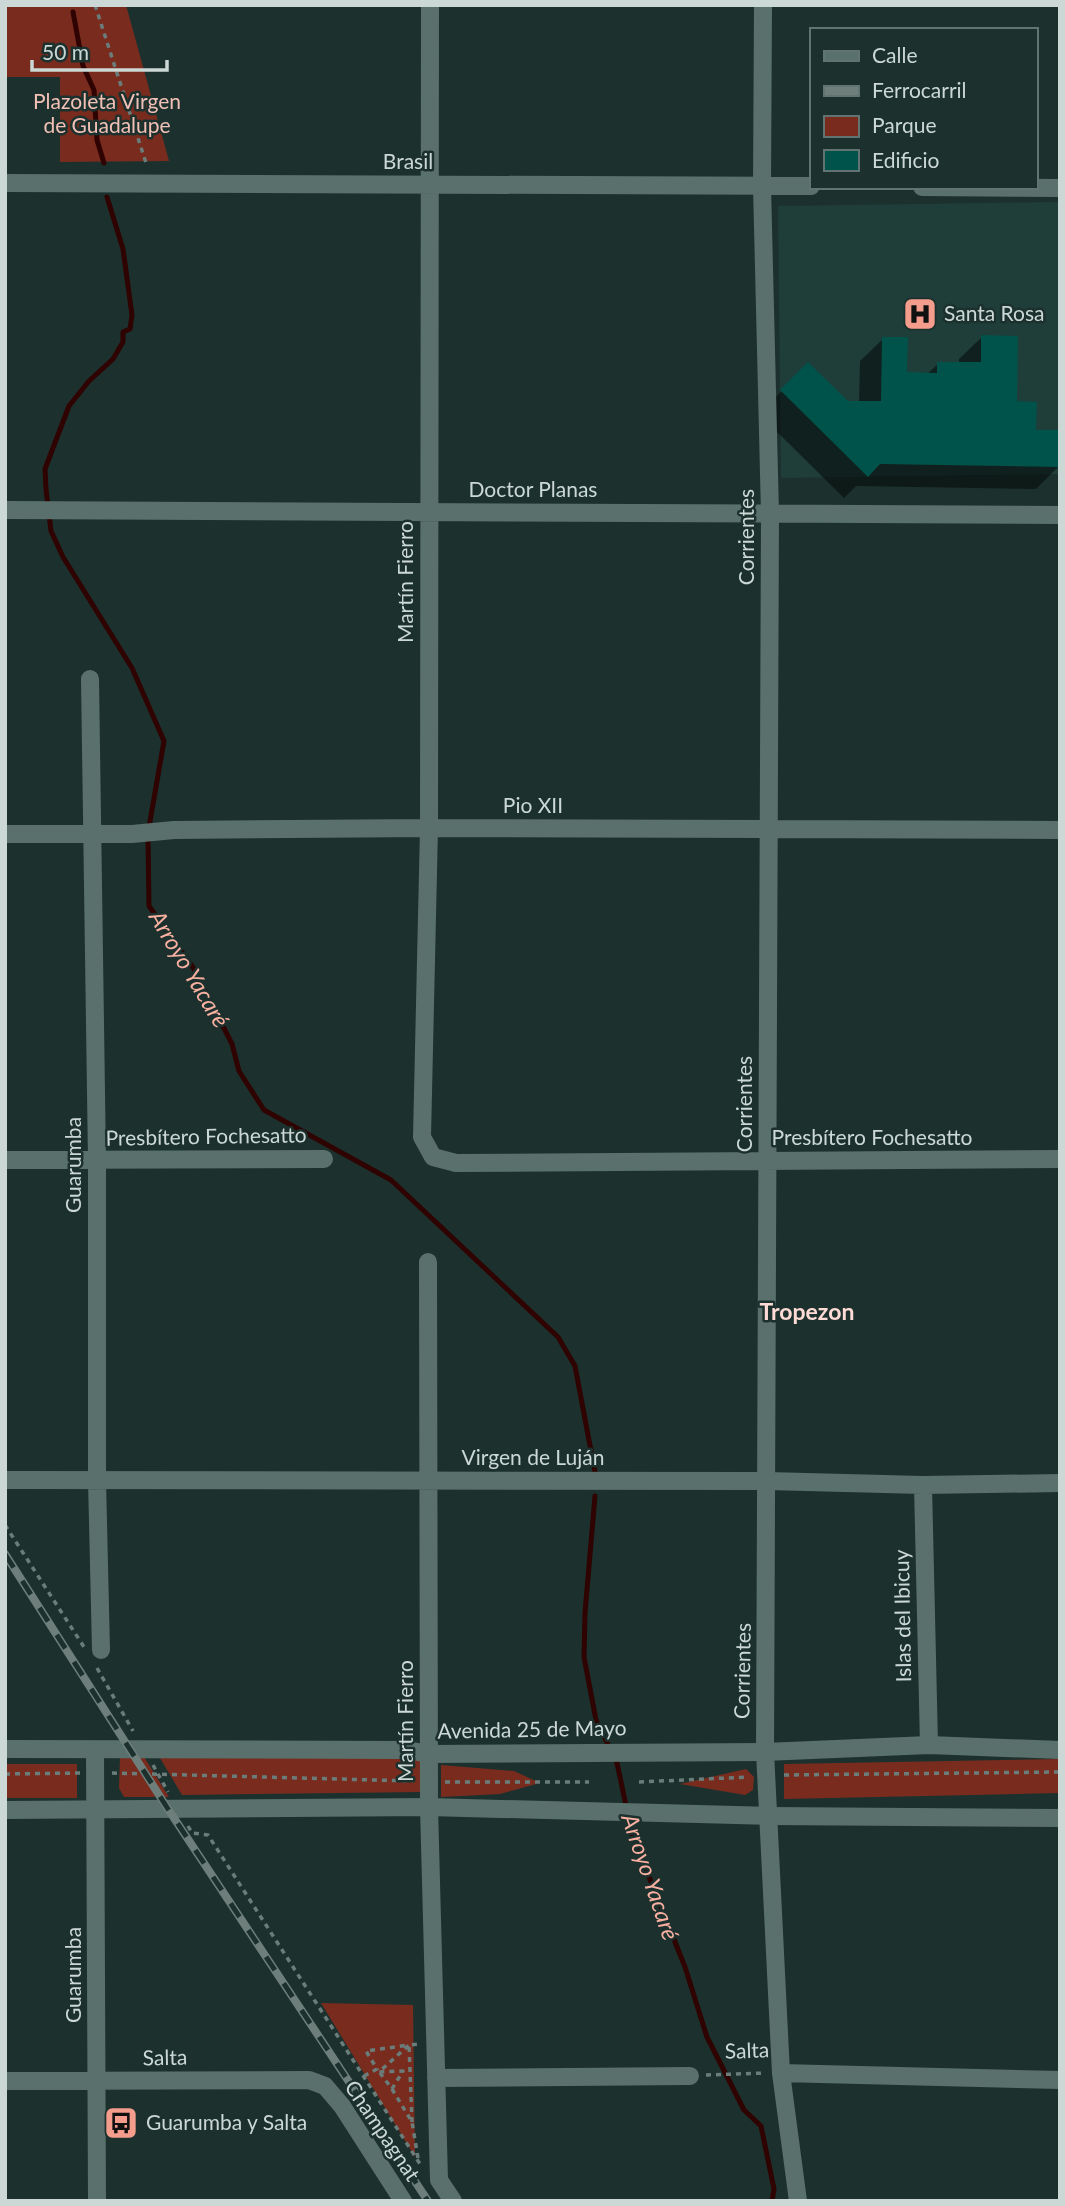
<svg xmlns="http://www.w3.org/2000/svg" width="1065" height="2206" viewBox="0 0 1065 2206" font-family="Lato,sans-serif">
  <rect width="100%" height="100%" fill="#1c312e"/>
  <path fill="#1f3d39" d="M1060 202V474L781 478 778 206Z"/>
  <path fill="#792c1e" d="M5 5H126L169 161 60 162V77H5Z
    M141 1752 169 1797H124L119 1788 120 1757Z
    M160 1758H423V1792L182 1795Z
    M1060 1759V1793L784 1799V1764Z
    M5 1764H77V1798H5Z
    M441 1765 514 1771 540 1783 500 1794 441 1797Z
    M746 1769 754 1777 753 1790 745 1795 680 1784Z
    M321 2003 413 2005 415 2157Z"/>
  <path fill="#0007" d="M982 337 1015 403 1059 466 1036 489 856 486 844 498 759 414 808 364 847 402H859L860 361 883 339 906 374H927L938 364H959V359Z"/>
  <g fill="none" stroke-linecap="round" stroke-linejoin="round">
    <path stroke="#2e0301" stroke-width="5" d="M73 12 83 66 94 90 97 140 104 163
      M107 197 123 249 132 315 130 329 123 332V342L113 359 89 381 69 406 45 469 46 489 51 531 63 557 132 668 164 741 149 827
      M148 837 149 906 194 969 232 1044 239 1071 264 1110 391 1180 558 1337 575 1366 595 1472
      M595 1496 585 1613 584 1657 596 1720 617 1763 632 1834 685 1967 707 2037 744 2110 761 2126 774 2189 772 2201"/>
  </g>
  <path fill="#00534a" d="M981 335 1018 336 1017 401 1037 402 1036 430H1060V467L880 464 868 477 780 390 808 362 848 401H881L882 337H908L907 372 937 373V362H981Z"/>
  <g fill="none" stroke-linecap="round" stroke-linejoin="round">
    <path stroke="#6b7d7a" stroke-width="3.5" stroke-dasharray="5 5" stroke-linecap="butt" d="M95 5 147 166
      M5 1525 84 1647
      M97 1668 133 1731
      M153 1765 168 1792
      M112 1773 413 1781
      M5 1774 80 1773
      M784 1775 1060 1772
      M445 1782H589
      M639 1782 749 1777
      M188 1826 192 1833 208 1835 420 2164
      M706 2075 765 2073
      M364 2076 377 2069 366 2051 409 2045 379 2072 403 2071 392 2089 377 2069
      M392 2089 412 2122 418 2158
      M412 2122 409 2045 420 2044"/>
    <path stroke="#59706c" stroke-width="18" d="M430 5 429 828 422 1137 433 1157 456 1163 1060 1159
      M763 5 762 186 770 514 765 1752 781 2073 798 2201
      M5 183 811 186
      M922 187 1060 188
      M5 510 1060 515
      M90 679 97 1161V1480L101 1650
      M5 834H132L174 830 429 828 1060 830
      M5 1160 324 1159
      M428 1262 429 1807 439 2180 453 2201
      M5 1480 767 1481 923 1485 1060 1483
      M923 1485 929 1745
      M95 1750 97 2201
      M781 2073 1060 2080
      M436 2078 690 2076
      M5 2081 309 2080 325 2086 342 2106 403 2201"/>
    <path stroke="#59706c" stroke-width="18" d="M5 1749 407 1750 429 1754 765 1752 929 1745 1060 1750
      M5 1810 429 1807 769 1816 1060 1818"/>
    <defs>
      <path id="rail" d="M5 1554 168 1809 428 2201"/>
    </defs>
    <use href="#rail" stroke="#6d7e7b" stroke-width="8"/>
    <use href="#rail" stroke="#1c312e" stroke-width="5" stroke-dasharray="16" stroke-linecap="butt"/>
  </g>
  <defs>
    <symbol id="hospital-square" viewBox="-11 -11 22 22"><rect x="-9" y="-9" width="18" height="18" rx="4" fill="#f49d8c" stroke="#1c312e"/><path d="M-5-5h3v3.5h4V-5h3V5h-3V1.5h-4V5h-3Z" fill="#111"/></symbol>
    <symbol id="bus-square" viewBox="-11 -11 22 22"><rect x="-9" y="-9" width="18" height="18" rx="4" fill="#f49d8c" stroke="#1c312e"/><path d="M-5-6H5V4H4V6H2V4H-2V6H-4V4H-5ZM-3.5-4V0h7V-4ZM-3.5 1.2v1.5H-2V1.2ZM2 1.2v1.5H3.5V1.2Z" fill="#111"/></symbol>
  </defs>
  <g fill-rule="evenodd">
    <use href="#hospital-square" x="901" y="295" width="38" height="38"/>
    <use href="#bus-square" x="102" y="2104" width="38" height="38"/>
  </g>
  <g text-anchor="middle" stroke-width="5" stroke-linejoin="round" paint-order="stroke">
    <g font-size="21" fill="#f2c0b6" stroke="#1c312e">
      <text x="107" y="109">Plazoleta Virgen<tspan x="107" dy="24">de Guadalupe</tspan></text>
    </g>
    <g font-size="21" fill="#cbd8d5" stroke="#1c312e">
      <text x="408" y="169">Brasil</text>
      <text x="533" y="497">Doctor Planas</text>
      <text transform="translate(747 537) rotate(-90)" y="7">Corrientes</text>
      <text transform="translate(406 582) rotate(-90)" y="7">Martín Fierro</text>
      <text x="533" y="813">Pio XII</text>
      <text transform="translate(745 1104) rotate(-90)" y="7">Corrientes</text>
      <text transform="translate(206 1137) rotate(-1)" y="7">Presbítero Fochesatto</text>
      <text x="872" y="1145">Presbítero Fochesatto</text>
      <text transform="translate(74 1165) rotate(-90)" y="7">Guarumba</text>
      <text x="533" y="1465">Virgen de Luján</text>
      <text transform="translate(903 1616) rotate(-91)" y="7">Islas del Ibicuy</text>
      <text transform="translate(743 1671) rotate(-89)" y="7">Corrientes</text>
      <text transform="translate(406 1721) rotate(-90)" y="7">Martín Fierro</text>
      <text transform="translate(532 1730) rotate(-1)" y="7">Avenida 25 de Mayo</text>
      <text transform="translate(74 1975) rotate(-90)" y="7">Guarumba</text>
      <text transform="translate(747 2051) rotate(-2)" y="7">Salta</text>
      <text transform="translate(165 2058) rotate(-1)" y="7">Salta</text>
      <text transform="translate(382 2131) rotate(56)" y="7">Champagnat</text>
    </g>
    <g font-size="21" fill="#cbd8d5" stroke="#1c312e" text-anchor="start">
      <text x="944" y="321">Santa Rosa</text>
      <text x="146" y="2130">Guarumba y Salta</text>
    </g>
    <g font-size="23" font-style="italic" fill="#fab1a2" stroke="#1c312e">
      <text transform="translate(189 969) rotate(59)" y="8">Arroyo Yacaré</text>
      <text transform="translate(650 1877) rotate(71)" y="8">Arroyo Yacaré</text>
    </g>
    <g font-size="23" font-weight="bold" fill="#fedbd4" stroke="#1c312e">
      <text x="807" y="1320">Tropezon</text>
    </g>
  </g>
  <rect width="1065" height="2206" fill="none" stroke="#cbd8d5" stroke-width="14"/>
  <rect x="810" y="28" width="228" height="161" fill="#1c312e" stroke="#627471" stroke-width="2"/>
  <rect x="824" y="51" width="35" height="10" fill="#59706c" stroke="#627471" stroke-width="2"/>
  <text x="872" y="63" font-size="21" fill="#cbd8d5">Calle</text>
  <rect x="824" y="86" width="35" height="10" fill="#6d7e7b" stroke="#627471" stroke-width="2"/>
  <text x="872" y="98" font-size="21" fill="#cbd8d5">Ferrocarril</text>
  <rect x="824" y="116" width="35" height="21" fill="#792c1e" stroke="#627471" stroke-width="2"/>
  <text x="872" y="133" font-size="21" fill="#cbd8d5">Parque</text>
  <rect x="824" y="150" width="35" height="21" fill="#00534a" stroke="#627471" stroke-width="2"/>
  <text x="872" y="168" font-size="21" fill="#cbd8d5">Edificio</text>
  <path d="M32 60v10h135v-10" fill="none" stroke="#cbd8d5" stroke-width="3.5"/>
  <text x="42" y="60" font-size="21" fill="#cbd8d5" stroke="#1c312e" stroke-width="5" paint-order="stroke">50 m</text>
</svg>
